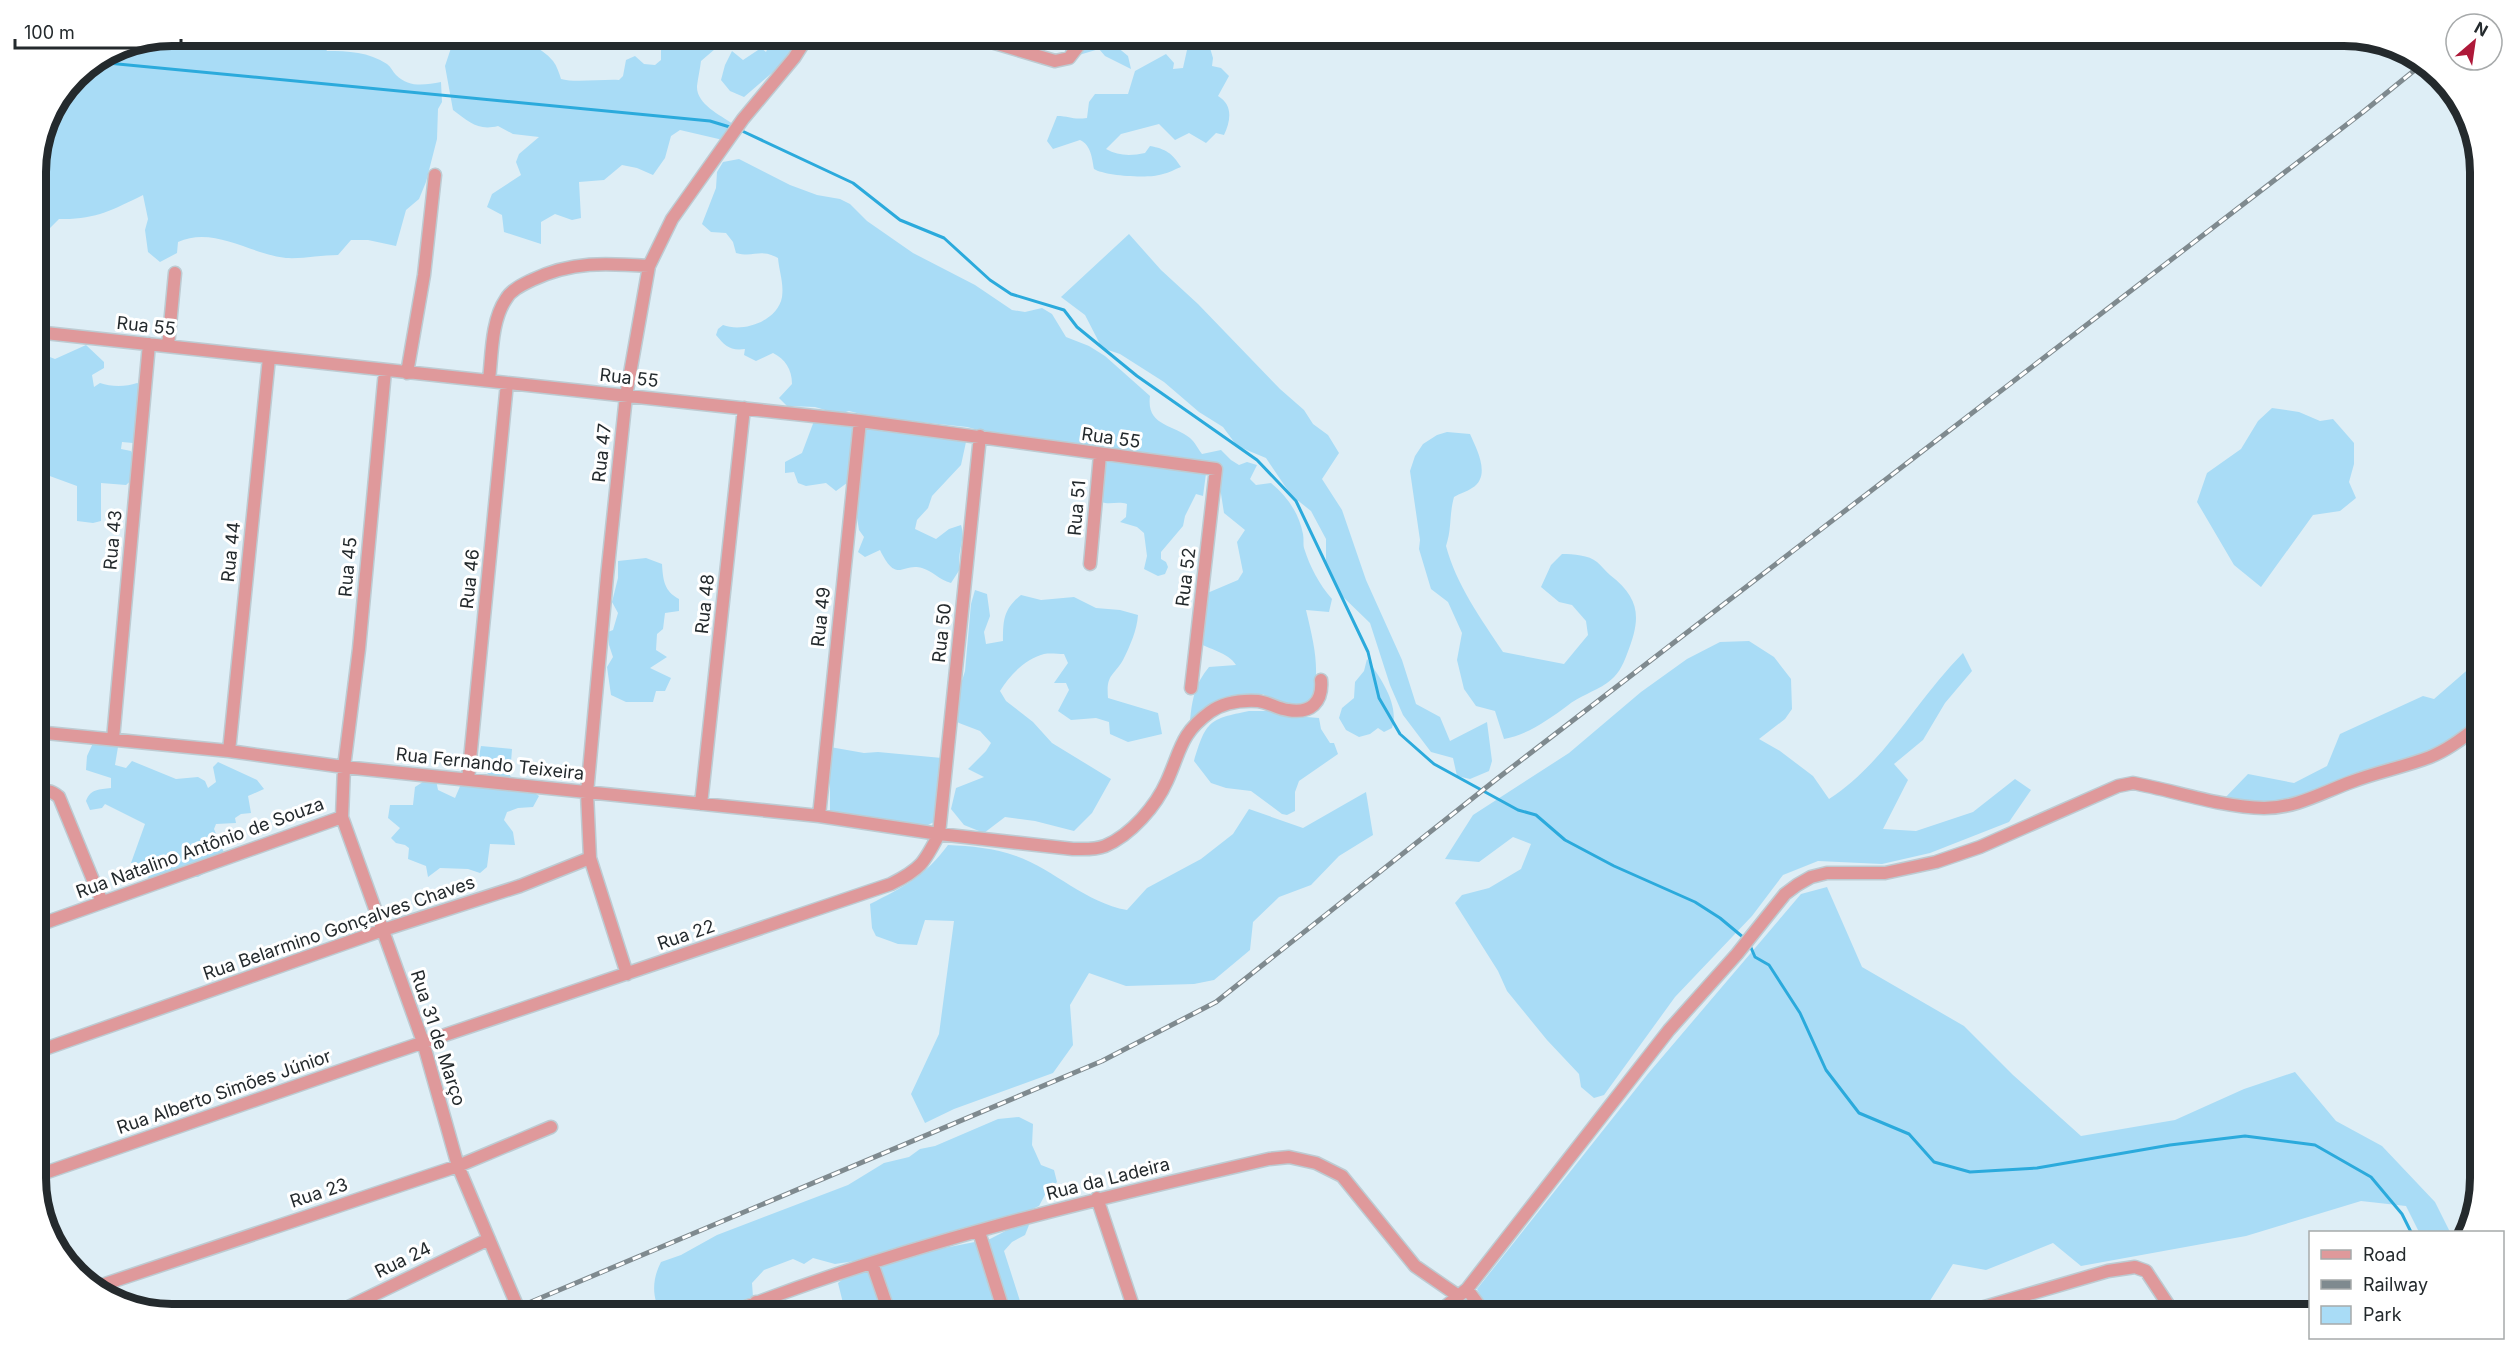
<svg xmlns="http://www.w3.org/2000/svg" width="2516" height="1351" viewBox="0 0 2516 1351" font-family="Inter,sans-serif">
  <rect width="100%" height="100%" fill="#deeef6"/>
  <path fill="#a9dcf6" d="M172 36H317L327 51C348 51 369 52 387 64 391 67 393 72 396 75 409 88 425 85 441 82L442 102 438 109 437 139 426 182 419 199 406 210 396 246 368 240H351L338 255C321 255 303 259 286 258 250 254 214 226 178 242L177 253 160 262 148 252 145 230 148 219 143 195C112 210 95 220 59 219L46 232 36 231V164L47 120 76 76 120 46Z
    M455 36C488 36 529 33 553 61 557 66 559 73 561 79 574 83 603 79 619 80L623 76 626 60 635 56 644 64 655 65 661 60V36H723L715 49 701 61C700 69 698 78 697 86 696 104 720 115 733 124L723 140 680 130 671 136 665 158 653 175 637 168 622 165 604 180 579 182 581 218 572 220 555 214 541 222V244L504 232 502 215 487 207 492 194 521 175 516 162 519 154 539 137 513 134 498 126C478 131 469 122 453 110L445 66Z
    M777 36H799L800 41 781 65 744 97 730 91 721 80 725 65 732 51 743 60 761 48 766 52 772 39Z
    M1074 36H1104L1128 56 1131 69 1105 56 1099 49 1069 58 1064 48 1069 46Z
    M1197 38H1207L1213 58 1212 66 1221 68 1229 76 1218 96C1233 105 1231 120 1224 135L1216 133 1206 143 1189 133 1175 140 1159 124 1121 134 1106 149C1118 156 1131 156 1145 153L1150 146C1166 149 1172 153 1181 167 1175 169 1169 173 1163 174 1150 179 1105 176 1094 169 1092 158 1091 145 1080 140L1053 149 1047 141 1057 116C1070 116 1072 120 1087 118L1089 102 1095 94H1128L1135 71 1166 54 1174 63 1173 69 1183 68 1187 50Z
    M739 159 790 185 817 195 840 199 850 204 867 221 913 253 975 285 1012 310 1025 312 1042 308 1052 314 1066 337 1089 346 1105 356 1150 396C1146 426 1173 424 1190 438 1195 442 1198 449 1202 454L1221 450 1231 460 1239 465 1247 462 1257 465 1250 479 1256 485 1271 483C1287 496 1299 513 1303 534 1304 539 1303 544 1304 548 1310 567 1319 584 1332 599L1329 612 1306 610C1314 644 1320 666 1313 700 1293 708 1281 704 1263 694L1256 696 1240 694 1190 722C1192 699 1195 684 1209 667L1236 665C1228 652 1209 650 1196 641L1205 594 1238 580 1243 572 1237 542 1245 530 1224 513 1219 481 1221 469 1216 463 1207 466 1203 496 1196 494 1185 516 1183 526 1161 552V559L1166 562 1168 567 1165 574 1158 576 1144 569 1147 556 1144 533 1137 527 1120 522 1126 517 1127 504C1118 501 1110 505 1101 502L1105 452 1098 446 1084 447 998 435 967 427 873 417 849 411 839 414 815 407 787 406 779 398 792 384C792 369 785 359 773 353L756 361 744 355 745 349C730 351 725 346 716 335L718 329 723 325C743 333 778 321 782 297 784 283 779 271 778 258 759 248 755 258 736 253L733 242 726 233 711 232 702 224 716 188 717 172 723 162Z
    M1129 234 1161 270 1198 304 1280 389 1304 410 1313 424 1328 435 1339 453 1322 479 1342 510 1366 580 1402 660 1416 704 1440 717 1450 741 1487 722 1492 761 1489 771 1470 779 1457 776 1453 758 1431 752 1403 715 1390 685 1370 623 1340 594 1326 563V539L1311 511 1291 495 1266 458 1237 446 1223 427 1199 412 1164 382 1120 354 1102 348 1085 315 1061 297Z
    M86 345 104 362V368L92 375 94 387 100 383C111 387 126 387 137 383L142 385 138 435 133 443 122 442 121 449 131 451 135 459 134 478 126 485 101 483V521L93 523 77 521V486L47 475V458L36 455 38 373C34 366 37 360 42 354L55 359Z
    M2272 408 2299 412 2320 421 2333 419 2354 443V464L2349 482 2356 498 2340 511 2313 515 2261 587 2234 565 2197 502 2207 473 2241 449 2258 421Z
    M814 421 966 442 961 465 932 496 928 508 917 520 915 529 936 539 949 529 961 525C966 539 956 554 960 569L951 583C939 580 933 571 922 568 902 562 897 585 880 550L865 557 858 552 864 537 859 530 851 480 836 491 826 483 806 486 798 483 794 472 785 473V462L802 453Z
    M1447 432 1470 434C1476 448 1492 476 1472 488 1467 492 1460 493 1454 497 1449 515 1452 528 1446 546 1456 584 1481 619 1503 652L1564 664 1588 635 1586 621 1572 605 1559 602 1541 587 1551 565 1562 554C1573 554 1589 555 1597 562 1602 566 1605 571 1610 575 1641 599 1641 619 1627 654 1622 667 1618 675 1607 683 1594 692 1579 696 1567 706 1548 720 1527 735 1504 739L1495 711 1476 706 1464 689 1457 660 1462 633 1448 602 1431 589 1419 549 1420 540 1410 471 1415 456 1423 444 1437 435Z
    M646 558 662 564C663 580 664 591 679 599V611L665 613 663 629 657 634 656 650 667 657 650 668 671 678 665 691H656L653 702H626L611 695 607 667 613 657 609 645 608 632 613 630 618 613 612 602 618 578V561Z
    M975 590 987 594 990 616 984 632 986 644 1003 641C1003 619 1004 609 1021 595L1041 600 1074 597 1096 608 1120 610 1138 615C1137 630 1130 646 1123 660 1113 677 1106 674 1108 698L1158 713 1162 734 1128 742 1110 734 1109 722 1096 718 1071 720 1058 711 1069 690 1066 683H1054L1068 663 1064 654C1058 654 1050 653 1044 654 1025 659 1009 676 1000 691L1006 701 1033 722 1052 743 1111 779 1092 813 1074 831 1035 821 1005 817 984 833 964 825 951 809 956 788 984 777 968 769 986 751 991 743 980 731 959 723 951 716 965 671 971 604Z
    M1749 641 1774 657 1791 679 1792 709 1785 719 1759 739 1780 751 1813 776 1829 799C1886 762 1916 700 1963 653L1972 671 1945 703 1923 740 1894 764 1908 780 1883 829 1916 831 1973 812 2015 779 2031 790 2009 822 1930 853 1882 864 1818 861 1783 875 1752 916 1675 997 1604 1095 1594 1098 1581 1087 1579 1074 1547 1040 1507 991 1498 971 1455 903 1462 895 1489 888 1521 869 1531 844 1513 837 1479 862 1445 859 1473 815 1569 753 1641 692 1687 659 1720 642Z
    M1367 659C1380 677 1400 705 1392 728L1384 732 1378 728 1370 734 1359 737 1346 730 1339 718 1342 708 1354 698 1355 682 1364 671Z
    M2480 659V723L2453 745 2282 807 2221 802 2248 774 2294 783 2327 766 2340 734 2423 696 2434 699Z
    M1249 711H1268L1282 715 1319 718 1321 729 1330 743H1334L1338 754 1299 781 1295 792V811L1287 815 1282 814 1251 791 1226 788 1211 783 1194 761C1206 721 1209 719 1249 711Z
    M93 743 118 747 115 765 126 768 132 761 176 779 198 777 205 781 208 788 216 782 213 767 218 762 257 780 264 789 248 796 251 813 241 814 235 818 236 823 216 824 214 829 225 855 210 870 198 877 181 876 152 881 131 863 145 824 105 804 102 808 90 810 86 801C91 788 99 790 111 788V778L86 770 87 756Z
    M481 746 512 749 510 776 539 796 533 807 518 808 507 812 504 820 513 832 515 845 490 844 487 867 480 873 468 869 440 868 428 877 426 866 408 859 409 848 405 845 396 843 391 838 400 828 388 818 390 805H413L415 787 426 780H436L438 790 455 798 461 784 484 783 489 775C480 766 478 759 481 746Z
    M830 747 864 753 878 752 942 758 936 821 922 828 830 813Z
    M1366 792 1373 835 1339 856 1311 885 1279 897 1253 922 1250 950 1214 980 1194 984 1126 986 1089 973 1070 1005 1073 1045 1053 1073 954 1109 925 1123 911 1094 939 1034 954 921 925 920 917 945 898 944 876 936 872 928 870 904C904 887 925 876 948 845 971 846 994 848 1016 856 1055 870 1086 903 1127 910L1147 888 1201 859 1233 834 1249 809 1303 828Z
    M1827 887 1862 967 1964 1026 2013 1075 2081 1136 2175 1120 2244 1089 2295 1072 2336 1121 2382 1146 2435 1202 2450 1232H2419L2406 1206 2361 1201 2246 1236 2081 1266 2053 1243 1986 1270 1953 1264 1921 1315H1491L1477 1289 1647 1075 1801 894Z
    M1019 1117 1033 1124 1032 1145 1041 1165 1054 1170 1057 1182 1046 1193 1039 1206 1013 1218 875 1258 835 1264 813 1258 804 1264 793 1259 764 1270 752 1283 753 1297 710 1315H663C651 1299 652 1279 661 1262L681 1255 717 1235 848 1185 884 1163 909 1157 920 1149 935 1146 998 1119Z
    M1017 1225H1029L1025 1235 1012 1242 1004 1251 1020 1301 1000 1315H850L844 1307 838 1283 848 1275 939 1249 990 1239Z"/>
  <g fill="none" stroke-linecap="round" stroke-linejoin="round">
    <path stroke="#2baadc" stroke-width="3" d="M97 62 710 121 733 128
      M740 130 853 183 900 220 944 238 990 280 1011 294 1064 310 1077 327 1137 376 1257 460 1296 501 1368 652 1379 698 1400 734 1434 764 1518 810 1536 815 1565 840 1614 866 1695 902 1720 918 1744 938
      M1749 943 1755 957 1769 965 1800 1013 1826 1070 1859 1113 1909 1134 1934 1162 1970 1172 2037 1168 2170 1145 2245 1136 2315 1145 2371 1177 2402 1214 2411 1232"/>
    <defs>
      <path id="minor" d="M971 36 1055 61 1069 58 1086 36
        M36 332 860 421 1216 469 1191 688
        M168 346 175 273
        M385 371 359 649 344 767 342 817 423 1042 458 1166 521 1315
        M407 373 424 275 435 175
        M489 380C492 355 491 321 506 299 511 290 522 285 532 280 572 261 606 263 649 266
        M1090 564 1100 455
        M36 732 229 751 344 767 819 816 939 834 1073 849C1084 849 1095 850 1105 846 1131 835 1156 806 1167 781 1181 750 1180 734 1210 712 1224 702 1240 700 1258 701 1268 702 1278 709 1288 710 1311 714 1323 702 1321 680
        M113 739 149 344
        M229 751 269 358
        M468 780 507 383
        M36 793C46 790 51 790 59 797L102 902
        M701 804 744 408
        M819 816 860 421
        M590 858 627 974
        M36 926 342 817
        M36 1052 383 930 520 886 590 858 587 793 607 576 626 396 649 266 672 219 743 119 794 58 808 36
        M36 1176 377 1058 891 884C921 869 924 863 939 834L980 436
        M1097 1198 1136 1315
        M979 1232 1005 1315
        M872 1263 890 1315
        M96 1287 458 1166 551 1127
        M1467 1289 1486 1315
        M756 1302 761 1315
        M332 1315 489 1239
        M725 1315C900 1245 1086 1201 1269 1159L1289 1157 1316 1163 1342 1176 1415 1266 1457 1295
        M1435 1315 1467 1289 1669 1030 1737 954 1785 894 1797 885 1811 877 1827 873H1885L1936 862 1980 847 2118 786 2133 783C2176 791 2220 807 2264 808 2296 808 2321 793 2351 782 2377 772 2404 767 2430 757 2448 750 2464 737 2480 725
        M1957 1315 2108 1271 2135 1267 2146 1271 2175 1315"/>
    </defs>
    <use href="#minor" stroke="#bdcbd2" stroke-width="15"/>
    <use href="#minor" stroke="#df999b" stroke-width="12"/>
    <defs>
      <path id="rail" d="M500 1315 1102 1061 1216 1002 1498 778 2363 112 2421 65"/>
    </defs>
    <use href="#rail" stroke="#7f8a8f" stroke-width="5"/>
    <use href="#rail" stroke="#fff" stroke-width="3" stroke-dasharray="9" stroke-linecap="butt"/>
  </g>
  <g text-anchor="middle" stroke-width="6" stroke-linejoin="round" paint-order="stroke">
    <g font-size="18" fill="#242a2d" stroke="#fff">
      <text transform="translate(146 326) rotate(6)" y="6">Rua 55</text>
      <text transform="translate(629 378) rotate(6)" y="6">Rua 55</text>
      <text transform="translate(1111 438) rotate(8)" y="6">Rua 55</text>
      <text transform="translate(602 453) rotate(-84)" y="6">Rua 47</text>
      <text transform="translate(1077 508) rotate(-85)" y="6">Rua 51</text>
      <text transform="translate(113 540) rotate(-85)" y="6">Rua 43</text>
      <text transform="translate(231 552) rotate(-84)" y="6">Rua 44</text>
      <text transform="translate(348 567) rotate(-85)" y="6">Rua 45</text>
      <text transform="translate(1186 577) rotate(-83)" y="6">Rua 52</text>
      <text transform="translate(470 579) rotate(-84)" y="6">Rua 46</text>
      <text transform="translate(705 604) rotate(-84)" y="6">Rua 48</text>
      <text transform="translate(821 617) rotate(-84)" y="6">Rua 49</text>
      <text transform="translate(942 633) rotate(-84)" y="6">Rua 50</text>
      <text transform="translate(490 764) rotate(6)" y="6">Rua Fernando Teixeira</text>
      <text transform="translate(200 848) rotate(-20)" y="6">Rua Natalino Antônio de Souza</text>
      <text transform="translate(339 928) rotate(-19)" y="6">Rua Belarmino Gonçalves Chaves</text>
      <text transform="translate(686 935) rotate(-19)" y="6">Rua 22</text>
      <text transform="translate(438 1038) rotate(72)" y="6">Rua 31 de Março</text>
      <text transform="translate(224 1092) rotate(-19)" y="6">Rua Alberto Simões Júnior</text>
      <text transform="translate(1108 1179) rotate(-14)" y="6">Rua da Ladeira</text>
      <text transform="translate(319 1193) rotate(-18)" y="6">Rua 23</text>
      <text transform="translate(403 1260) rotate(-26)" y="6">Rua 24</text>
    </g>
  </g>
  <path d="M0 0H2516V1351H0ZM172 46H2344A126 126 0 0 1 2470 172V1178A126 126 0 0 1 2344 1304H172A126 126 0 0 1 46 1178V172A126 126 0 0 1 172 46Z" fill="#fff" fill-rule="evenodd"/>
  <path fill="none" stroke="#242a2d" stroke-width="8" d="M172 46H2344A126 126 0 0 1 2470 172V1178A126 126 0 0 1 2344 1304H172A126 126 0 0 1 46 1178V172A126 126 0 0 1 172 46Z"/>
  <rect x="2309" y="1231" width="195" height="108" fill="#ffffff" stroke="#a7aaab" stroke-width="1.5"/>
  <rect x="2321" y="1250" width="30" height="9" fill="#df999b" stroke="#a7aaab" stroke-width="1.5"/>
  <text x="2363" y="1261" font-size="18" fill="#242a2d">Road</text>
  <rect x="2321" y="1280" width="30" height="9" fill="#7f8a8f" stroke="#a7aaab" stroke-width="1.5"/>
  <text x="2363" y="1291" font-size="18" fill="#242a2d">Railway</text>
  <rect x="2321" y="1306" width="30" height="18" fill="#a9dcf6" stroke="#a7aaab" stroke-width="1.5"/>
  <text x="2363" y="1321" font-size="18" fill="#242a2d">Park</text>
  <g transform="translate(2474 42) rotate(29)"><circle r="28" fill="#ffffff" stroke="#a7aaab" stroke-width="1.5"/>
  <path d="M0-4.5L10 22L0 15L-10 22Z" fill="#ae1939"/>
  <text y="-9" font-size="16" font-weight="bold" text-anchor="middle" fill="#242a2d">N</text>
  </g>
  <path d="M15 39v9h166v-9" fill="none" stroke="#242a2d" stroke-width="3"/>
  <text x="24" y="39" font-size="18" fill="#242a2d" stroke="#ffffff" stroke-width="4.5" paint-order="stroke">100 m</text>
</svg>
